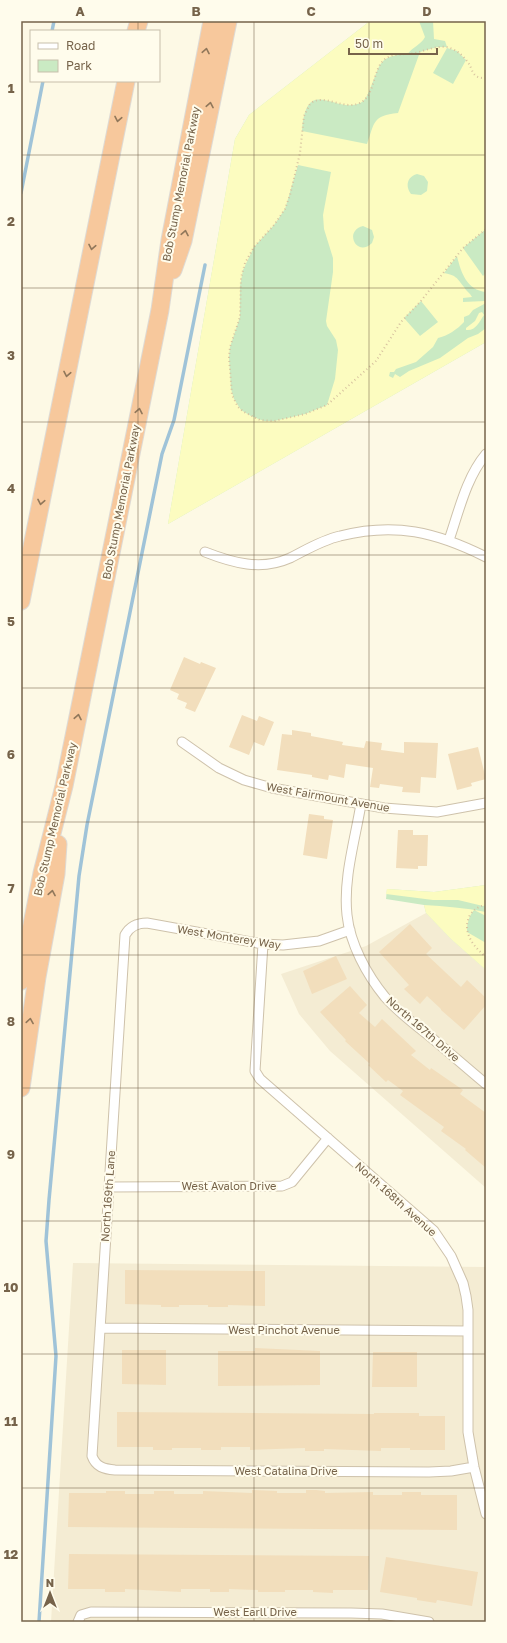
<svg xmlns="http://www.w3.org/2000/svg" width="507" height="1643" viewBox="0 0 507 1643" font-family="'Golos Text',sans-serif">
  <rect width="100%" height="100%" fill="#fdf9e5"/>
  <path fill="#f4ecd3" d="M426 913 451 939 486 970V1188L330 1051 299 1014 281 974 366 946Z
    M73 1263 486 1267V1622H51Z"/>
  <path fill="#caeac3" d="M370 21H486V342L168 524 235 139 249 115Z
    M486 885V970L451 939 426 913 424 905 386 899 387 889 434 892Z"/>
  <path fill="#fcfcc0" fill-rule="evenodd" d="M370 21H419L425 37C421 45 412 47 408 54 377 56 381 64 370 89 368 94 366 99 362 102 337 117 306 72 302 131L367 144C375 122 372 116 398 113L420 52 437 47H447L445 41 434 39 433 21H486V229L463 248 483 276 486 273V292C467 290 461 273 457 256L444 273C457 276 456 277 464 287 466 291 470 293 472 297L463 298V302L485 301 486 303 473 310 469 315 464 317V322C458 329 447 336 438 338L433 347 416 362 396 369 394 372H390L389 376 393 378 395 374 400 377 409 371 440 358 468 338 478 334 486 328V342L168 524 235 139 249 115ZM447 48 457 51 466 60 453 84 433 73ZM298 165 331 172 323 215 324 229 333 258V272L326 321 327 326 336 340 338 350 335 379 327 405 305 414 274 421H264L251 416 241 410 234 399 231 389 229 357 230 347 240 317V286L243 270 254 247 274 225 285 209ZM417 174 424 176 428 182 427 191 421 195 411 194C405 186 407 177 417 174ZM363 226 372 230 374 237 372 243C357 258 343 231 363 226ZM421 301 438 322 420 336 404 318Z
    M482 312 484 315C479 322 476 331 466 330V328L475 321 479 313Z
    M486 885V905L483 906 458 900H433L386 894 387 889 434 892Z
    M424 905C445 906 465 908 486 912V916L474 910C469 916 467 923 467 932L486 943V970L451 939 426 913Z"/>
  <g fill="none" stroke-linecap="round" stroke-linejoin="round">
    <path stroke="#9fc3d8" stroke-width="3.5" d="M52 31 54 21
      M21 193 43 81
      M39 1622 56 1356 46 1241 49 1200 79 876 87 825 162 454 174 420 205 265"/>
  </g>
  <path fill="#f2debc" d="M184 657 200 664 201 662 216 668 195 712 185 708 187 703 177 699 179 694 170 690Z
    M242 715 257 721 259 716 274 722 264 746 254 742 249 755 229 747Z
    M292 730 311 733V736L343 742 342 745 364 748 366 741 382 743 381 750 404 753V742L438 743 436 778 421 777 420 793 402 792 403 787 380 784 379 788 370 787 373 768 346 764 344 778 329 775 328 780 312 777V775L277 770 282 734 292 735Z
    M478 747 486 779 471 783 472 786 457 790 448 754Z
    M309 814 324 816V819L333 820 327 859 303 855Z
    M398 830H413V835H428L427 866H418V869L396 868Z
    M410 924 432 948 426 954 461 987 467 980 486 998V1005L464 1030 441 1010V1009L427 996 420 1004 404 989 409 985 379 952Z
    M336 956 347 979 312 994 303 971Z
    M350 986 367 1005 359 1013 375 1027 382 1019 416 1051 411 1055 430 1070 431 1068 463 1090 460 1094 486 1113V1168L465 1150 466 1149 441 1131 444 1127 400 1095 403 1091 388 1080 386 1082 368 1065 370 1064 345 1041 346 1040 320 1012Z
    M125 1270 265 1271V1306L228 1305V1307H208V1305H179V1307H161V1305L125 1304Z
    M255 1348 320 1351V1385L218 1386V1351H255Z
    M122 1350H166V1385L122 1384Z
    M373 1352H417V1387H372Z
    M117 1412 374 1414V1413H419V1416H445V1450H410V1448H381V1451L324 1449V1451H305V1448L250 1450V1447H221V1450H201V1448H172V1450H153V1447H117Z
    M252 1490 277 1491V1493H306V1490H316L325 1491V1493L373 1492V1495H402V1492H421V1495H457V1530L68 1527 69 1493H106V1491H125V1494H154V1491H174V1494H203V1491L252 1493Z
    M69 1554 369 1556 368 1590H333V1593L313 1592V1590H285V1592H258V1590L229 1589V1592H210V1589H181V1592L125 1589V1592H105V1589H68Z
    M386 1557 478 1572 472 1606 437 1600 436 1603 417 1600V1598L380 1592Z"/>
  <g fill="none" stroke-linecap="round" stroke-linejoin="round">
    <defs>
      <path id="minor" d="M449 540C459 511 466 478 486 454
        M205 552C233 563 261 571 290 558 306 550 322 540 340 536 395 522 436 532 486 557
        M182 742 219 768 244 780 272 788 384 808 437 812 486 803
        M361 804C355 840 343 879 347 915 350 944 367 975 385 997 399 1013 417 1026 433 1039 451 1054 468 1069 486 1084
        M350 930 319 941 283 945 263 944 147 923C137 923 130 926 125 935L92 1456C96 1467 104 1469 115 1470L429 1472 451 1471 474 1467
        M263 944 255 1071 260 1079 434 1231 451 1256 463 1283 466 1296 468 1310V1432L474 1467 486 1514
        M109 1187 282 1186 292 1182 328 1138
        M100 1328 468 1331
        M78 1622 81 1615 91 1612 351 1613 382 1614 429 1622"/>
      <path id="motorway" d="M136 31 139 21
        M173 270 183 241 228 21
        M21 601 126 81
        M21 981 42 873 64 786 160 310 170 240 212 21
        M21 1088 37 977 56 874 58 844"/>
    </defs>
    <use href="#minor" stroke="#cec2ab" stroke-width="11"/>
    <use href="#motorway" stroke="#dedad4" stroke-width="19"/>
    <path stroke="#d7c29f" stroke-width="2" stroke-dasharray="1 3" stroke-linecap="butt" d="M486 78C482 78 478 78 475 75 472 72 471 67 469 64 463 54 451 45 439 47 431 48 423 51 415 53 405 55 393 53 385 59 372 69 376 95 360 103 344 111 323 92 310 104L304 116 300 153 290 195 285 209 274 225 254 247 245 263 241 278 240 317 230 347 229 357 232 395 238 407 244 412 260 420 274 421 305 414 327 405 376 361 401 322 421 301 463 248 486 229
      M486 905C479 906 474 909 470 915 461 932 474 947 486 957"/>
    <use href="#minor" stroke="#fff" stroke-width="9"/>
    <use href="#motorway" stroke="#f7c89c" stroke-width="17"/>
  </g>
  <defs><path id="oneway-chevron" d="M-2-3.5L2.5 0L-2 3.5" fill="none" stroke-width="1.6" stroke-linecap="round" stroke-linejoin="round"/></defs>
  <g stroke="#90775a">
    <use href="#oneway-chevron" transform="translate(206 51) rotate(-79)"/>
    <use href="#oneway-chevron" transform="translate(210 105) rotate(-79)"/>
    <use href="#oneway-chevron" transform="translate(118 119) rotate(101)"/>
    <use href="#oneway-chevron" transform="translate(185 233) rotate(-79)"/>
    <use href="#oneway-chevron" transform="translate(92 247) rotate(101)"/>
    <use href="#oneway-chevron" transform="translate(67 374) rotate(101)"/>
    <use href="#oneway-chevron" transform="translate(139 411) rotate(-79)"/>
    <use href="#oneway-chevron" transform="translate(41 502) rotate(101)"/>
    <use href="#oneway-chevron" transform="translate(78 717) rotate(-79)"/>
    <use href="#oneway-chevron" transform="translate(52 893) rotate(-80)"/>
    <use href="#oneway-chevron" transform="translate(30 1021) rotate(-81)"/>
  </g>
  <path fill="none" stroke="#76634a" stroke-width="1" stroke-opacity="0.55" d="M138 21V31M254 21V1622M369 21V1622M138 81V1622M21 155H486M21 288H486M21 422H486M21 555H486M21 688H486M21 822H486M21 955H486M21 1088H486M21 1221H486M21 1354H486M21 1488H486"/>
  <g text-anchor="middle" stroke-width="4" stroke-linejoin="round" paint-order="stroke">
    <g font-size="11" fill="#76634a" stroke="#fffcec">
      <text transform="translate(181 184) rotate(-79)" y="4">Bob Stump Memorial Parkway</text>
      <text transform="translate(121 502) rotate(-79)" y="4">Bob Stump Memorial Parkway</text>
      <text transform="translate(328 797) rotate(10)" y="4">West Fairmount Avenue</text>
      <text transform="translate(55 819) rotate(-77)" y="4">Bob Stump Memorial Parkway</text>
      <text transform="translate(229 937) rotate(9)" y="4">West Monterey Way</text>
      <text transform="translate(423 1029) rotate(41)" y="4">North 167th Drive</text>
      <text x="229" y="1190">West Avalon Drive</text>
      <text transform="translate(108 1196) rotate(-86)" y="4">North 169th Lane</text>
      <text transform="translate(396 1199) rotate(42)" y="4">North 168th Avenue</text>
      <text x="284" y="1334">West Pinchot Avenue</text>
      <text x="286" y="1475">West Catalina Drive</text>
      <text x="255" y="1616">West Earll Drive</text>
    </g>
  </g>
  <rect width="507" height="1643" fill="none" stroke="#fffcec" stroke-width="44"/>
  <rect x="30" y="30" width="130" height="52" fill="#fffcec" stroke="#c8bfab"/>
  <rect x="38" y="43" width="20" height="6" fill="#ffffff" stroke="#c8bfab"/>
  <text x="66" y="50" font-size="12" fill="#76634a">Road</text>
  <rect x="38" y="60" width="20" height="12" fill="#caeac3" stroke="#c8bfab"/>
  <text x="66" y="70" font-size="12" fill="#76634a">Park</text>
  <g transform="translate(50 1593)" stroke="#fffcec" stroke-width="3" paint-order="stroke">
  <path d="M0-3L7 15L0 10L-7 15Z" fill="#76634a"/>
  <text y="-6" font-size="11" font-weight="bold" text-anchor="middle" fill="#76634a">N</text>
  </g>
  <path d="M349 48v6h88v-6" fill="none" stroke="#76634a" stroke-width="2"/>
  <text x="355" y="48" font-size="12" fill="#76634a" stroke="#fffcec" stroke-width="3" paint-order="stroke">50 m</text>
  <rect x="22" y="22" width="463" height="1599" fill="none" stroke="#76634a" stroke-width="1.5"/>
  <g font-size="13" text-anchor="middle" font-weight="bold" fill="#76634a">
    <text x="80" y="16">A</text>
    <text x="196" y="16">B</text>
    <text x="311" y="16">C</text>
    <text x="427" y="16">D</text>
    <text x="11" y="93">1</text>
    <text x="11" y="226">2</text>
    <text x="11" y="360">3</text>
    <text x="11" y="493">4</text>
    <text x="11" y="626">5</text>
    <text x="11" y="759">6</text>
    <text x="11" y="893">7</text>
    <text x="11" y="1026">8</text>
    <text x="11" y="1159">9</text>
    <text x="11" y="1292">10</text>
    <text x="11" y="1426">11</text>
    <text x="11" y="1559">12</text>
  </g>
</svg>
